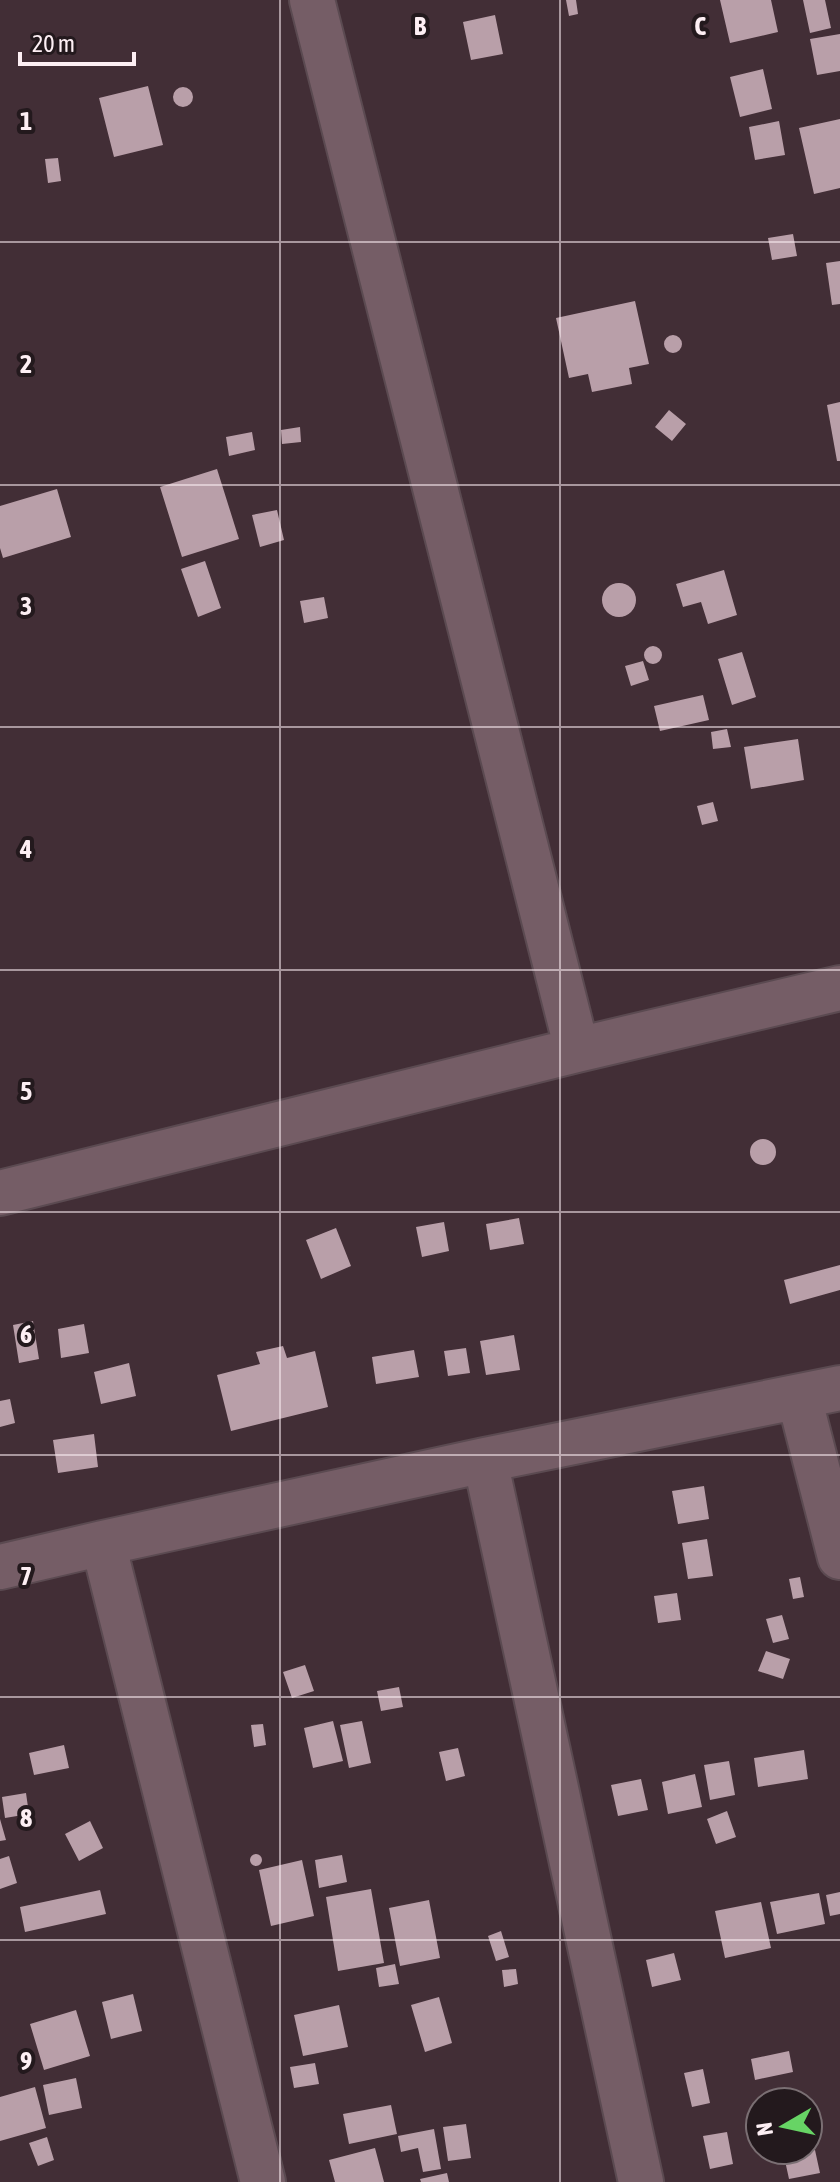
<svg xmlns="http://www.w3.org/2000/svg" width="840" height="2182" viewBox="0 0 840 2182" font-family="'Asap Condensed',sans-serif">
  <rect width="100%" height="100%" fill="#422e36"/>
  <path fill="#b99fa9" d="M566 0H576L578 14 569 16Z
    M720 0H771L778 32 730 43Z
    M803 0H825L831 28 810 33Z
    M495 15 503 54 471 60 463 22Z
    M840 34V71L817 75 810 39Z
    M763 69 772 109 740 117 730 77Z
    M148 86 163 145 114 157 99 98Z
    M173 97a10 10 0 1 1 20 0a10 10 0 1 1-20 0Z
    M840 119V188L814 194 799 128Z
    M779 121 785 155 755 160 749 127Z
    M58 158 61 181 48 183 45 159Z
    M793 234 797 256 772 260 768 238Z
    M840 261V304L832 305 826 263Z
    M635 301 649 364 629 368 632 384 592 392 588 374 569 378 556 318Z
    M664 344a9 9 0 1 1 18 0a9 9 0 1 1-18 0Z
    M840 402V461H837L827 405Z
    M669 410 686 424 672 441 655 427Z
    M300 427 301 442 282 444 281 430Z
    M252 432 255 450 229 456 226 437Z
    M217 469 239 539 182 557 160 487Z
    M57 489 71 537 3 558 0 548V506Z
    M277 510 284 540 260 547 252 515Z
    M205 561 221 608 198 617 181 569Z
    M724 570 737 615 708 624 701 602 683 607 676 584Z
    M602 600a17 17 0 1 1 34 0a17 17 0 1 1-34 0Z
    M324 597 328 618 304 623 300 601Z
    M644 655a9 9 0 1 1 18 0a9 9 0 1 1-18 0Z
    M742 652 756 697 732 705 718 659Z
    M643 661 649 680 631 686 625 666Z
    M703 695 709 720 660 731 654 706Z
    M727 729 731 747 713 749 711 732Z
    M798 739 804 780 751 789 744 747Z
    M713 802 718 821 702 825 697 806Z
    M750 1152a13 13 0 1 1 26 0a13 13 0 1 1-26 0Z
    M519 1218 524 1244 490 1250 486 1224Z
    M444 1222 449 1251 422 1257 416 1227Z
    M336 1228 351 1266 321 1279 306 1240Z
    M840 1265V1290L790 1304 784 1280Z
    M33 1321 39 1359 19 1363 13 1325Z
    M84 1324 89 1353 61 1358 58 1329Z
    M514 1335 520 1370 486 1375 480 1341Z
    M283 1346 287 1358 315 1351 328 1407 231 1431 217 1375 260 1364 256 1352Z
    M466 1348 470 1373 448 1376 444 1351Z
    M414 1350 419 1377 376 1384 372 1357Z
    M129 1363 136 1396 101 1404 94 1372Z
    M10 1399 15 1423 0 1427V1401Z
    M94 1434 98 1467 58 1473 53 1440Z
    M704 1486 709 1519 678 1524 672 1491Z
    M707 1539 713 1576 688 1579 682 1543Z
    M800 1577 804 1597 793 1599 789 1579Z
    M677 1593 681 1620 658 1623 654 1596Z
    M782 1615 789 1639 773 1643 766 1619Z
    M766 1651 790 1659 783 1679 758 1671Z
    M305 1665 314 1691 292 1698 283 1672Z
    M399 1687 403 1707 381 1711 377 1691Z
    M333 1721 343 1761 313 1768 304 1728Z
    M362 1721 371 1763 349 1768 340 1725Z
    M263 1724 266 1745 254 1747 251 1725Z
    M64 1745 69 1768 34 1775 29 1753Z
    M458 1748 465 1776 446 1781 439 1752Z
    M804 1750 808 1779 758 1787 754 1758Z
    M729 1761 735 1795 710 1800 704 1765Z
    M695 1774 702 1807 668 1814 662 1782Z
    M641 1779 648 1810 618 1816 611 1785Z
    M26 1793 29 1814 5 1818 2 1797Z
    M727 1811 736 1837 716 1844 707 1819Z
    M0 1819 6 1840 0 1841Z
    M90 1821 103 1848 79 1861 65 1834Z
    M250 1860a6 6 0 1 1 12 0a6 6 0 1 1-12 0Z
    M342 1855 347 1882 319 1888 315 1860Z
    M9 1856 17 1883 0 1889V1859Z
    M302 1860 314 1916 271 1926 259 1870Z
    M371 1889 384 1963 338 1971 326 1897Z
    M100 1890 106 1914 25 1932 20 1907Z
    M840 1892V1914L830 1916 826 1895Z
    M819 1893 825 1924 777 1934 770 1902Z
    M429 1900 440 1958 400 1966 389 1908Z
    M761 1902 771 1948 725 1958 715 1911Z
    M501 1931 509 1957 496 1961 488 1936Z
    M674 1953 681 1980 652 1987 646 1960Z
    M395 1964 399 1984 379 1987 376 1968Z
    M516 1969 518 1984 504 1987 502 1970Z
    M133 1994 142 2031 111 2039 102 2002Z
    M439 1997 452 2043 425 2052 411 2005Z
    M339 2005 348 2047 303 2056 294 2015Z
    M76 2010 90 2056 44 2070 30 2024Z
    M789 2051 793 2072 755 2080 751 2059Z
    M315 2063 319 2084 294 2088 290 2067Z
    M703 2069 710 2103 692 2107 684 2073Z
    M76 2078 82 2108 49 2115 43 2085Z
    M35 2087 46 2128 0 2141V2097Z
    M391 2105 397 2134 349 2144 343 2114Z
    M811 2118 817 2145 808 2147V2119Z
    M466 2124 471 2158 448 2161 443 2127Z
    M434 2129 441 2169 423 2172 418 2148 401 2152 398 2136Z
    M727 2132 733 2164 710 2169 703 2136Z
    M47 2137 54 2160 38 2166 29 2143Z
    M375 2148 384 2182H335L329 2160Z
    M815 2150 820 2173 789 2179 784 2156Z
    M447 2173 449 2182H421L420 2179Z"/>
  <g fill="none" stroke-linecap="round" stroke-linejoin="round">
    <defs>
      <path id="minor" d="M312 0 577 1050
        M0 1193 577 1050 840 988
        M799 1397 840 1557
        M485 1460 641 2182
        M103 1543 263 2182
        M0 1567 103 1543 485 1460 840 1388"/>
    </defs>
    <use href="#minor" stroke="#5b4a51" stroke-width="48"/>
    <use href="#minor" stroke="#755d66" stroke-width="44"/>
  </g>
  <path fill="none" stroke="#fdeff4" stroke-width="2" stroke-opacity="0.55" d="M280 0V2182M560 0V2182M0 242H840M0 485H840M0 727H840M0 970H840M0 1212H840M0 1455H840M0 1697H840M0 1940H840"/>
  <g font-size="26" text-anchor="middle" font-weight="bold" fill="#fdeff4" stroke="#23191d" stroke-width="8" stroke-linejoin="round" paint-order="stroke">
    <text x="420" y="35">B</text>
    <text x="700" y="35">C</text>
    <text x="26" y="130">1</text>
    <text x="26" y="373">2</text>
    <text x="26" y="615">3</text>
    <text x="26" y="858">4</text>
    <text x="26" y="1100">5</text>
    <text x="26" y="1343">6</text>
    <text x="26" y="1585">7</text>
    <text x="26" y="1827">8</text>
    <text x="26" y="2070">9</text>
  </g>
  <g transform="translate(784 2126) rotate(261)"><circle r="38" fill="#23191d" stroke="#7a6f73" stroke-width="2"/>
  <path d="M0-6L14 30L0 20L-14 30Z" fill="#67d465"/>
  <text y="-12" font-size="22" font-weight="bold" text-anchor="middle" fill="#fdeff4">N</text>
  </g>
  <path d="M20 52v12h114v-12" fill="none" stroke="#fdeff4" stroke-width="4"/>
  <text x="32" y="52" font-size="24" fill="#fdeff4" stroke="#23191d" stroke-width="6" paint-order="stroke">20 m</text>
</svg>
